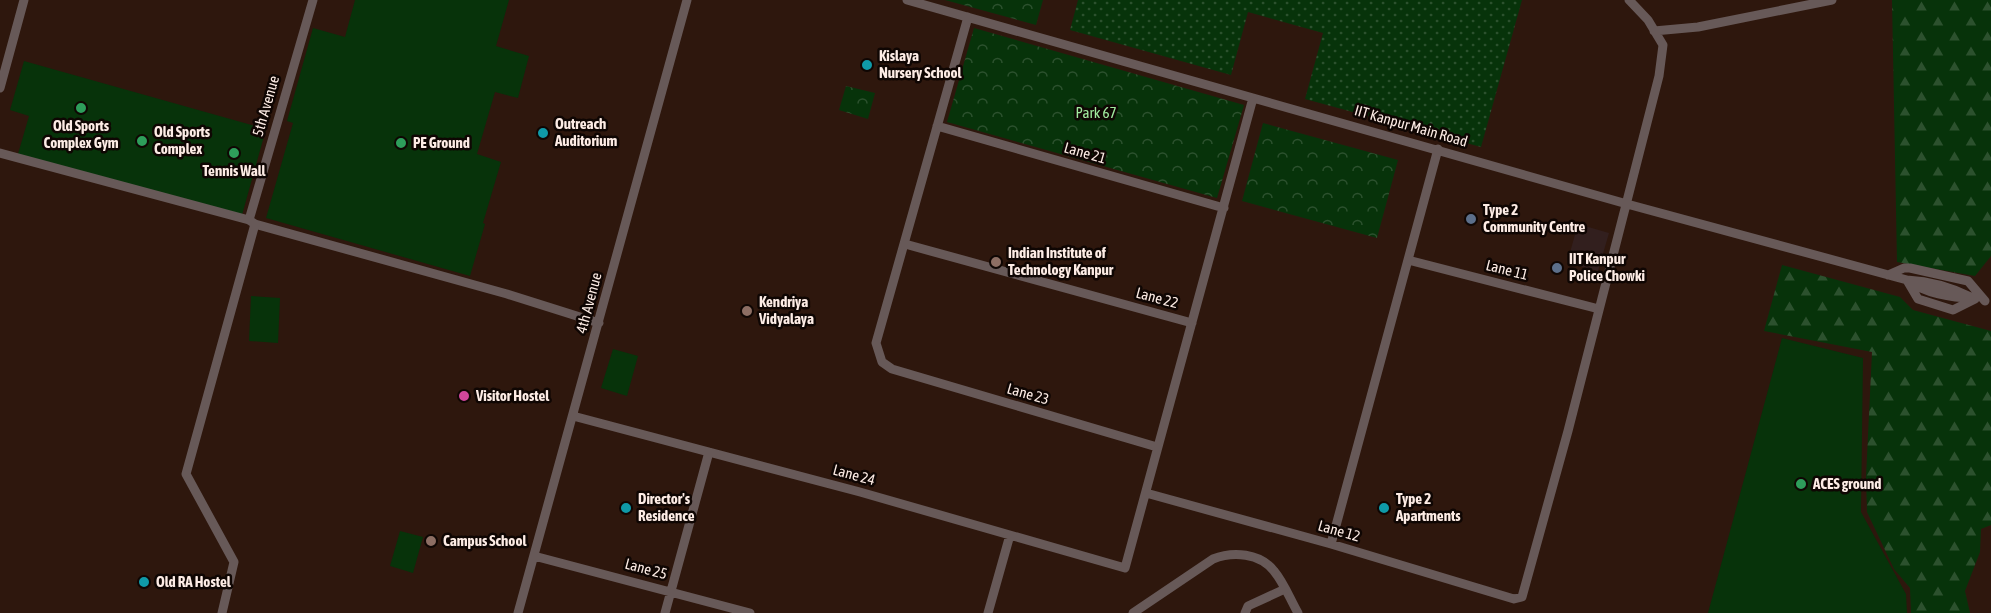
<svg xmlns="http://www.w3.org/2000/svg" width="1991" height="613" viewBox="0 0 1991 613" font-family="'Asap Condensed',sans-serif">
  <defs>
    <pattern id="grass-dots" width="8" height="8" patternUnits="userSpaceOnUse" patternTransform="scale(1.5)"><rect width="8" height="8" fill="#07330a"/><path d="M2 2h.1M6 6h.1" fill="none" stroke="#2c512e" stroke-width="1.8" stroke-linecap="round"/></pattern>
    <pattern id="forest-firs" width="22" height="20" patternUnits="userSpaceOnUse" patternTransform="scale(1.5)"><rect width="22" height="20" fill="#07330a"/><path d="M5 1l3.5 6h-7zM16 11l3.5 6h-7z" fill="#2c512e"/></pattern>
    <pattern id="park-crowns" width="20" height="18" patternUnits="userSpaceOnUse" patternTransform="scale(1.5)"><rect width="20" height="18" fill="#07330a"/><path d="M2 6a3 3 0 1 1 6 0M12 15a3 3 0 1 1 6 0" fill="none" stroke="#2c512e"/></pattern>
  </defs>
  <rect width="100%" height="100%" fill="#2e170d"/>
  <path fill="#321f1e" d="M1578 224 1609 233 1598 271 1567 263Z"/>
  <path fill="url(#grass-dots)" d="M1078 0H1522L1481 147 1305 99 1323 33 1248 12 1231 75 1070 30Z"/>
  <path fill="url(#forest-firs)" d="M1892 0H1991V256L1975 276 1897 262Z
    M1782 265 1900 297 1913 310 1991 331V525L1981 529 1980 552 1965 591 1970 613H1911L1910 588 1894 569 1867 512 1866 477 1872 352 1764 331Z"/>
  <path fill="url(#park-crowns)" d="M945 0H1043L1036 25Z
    M974 28 1244 105 1217 198 947 122Z
    M846 86 875 93 868 119 839 110Z
    M1263 123 1398 160 1377 238 1242 201Z"/>
  <path fill="#07330a" d="M355 0H509L496 46 529 56 518 98 495 92 477 154 501 162 483 223 485 224 470 276 266 218 293 123 287 121 313 28 345 37Z
    M24 61 266 129 242 215 18 154 29 116 10 110Z
    M251 296 280 298 278 343 249 341Z
    M1782 338 1863 358 1861 512 1906 594 1907 613H1708Z
    M613 349 638 356 627 396 601 388Z
    M400 531 423 537 413 573 390 566Z"/>
  <g fill="none" stroke-linecap="round" stroke-linejoin="round">
    <path stroke="#675958" stroke-width="9" d="M907 0 1627 204 1907 280C1929 281 1953 288 1973 298 1951 298 1925 293 1907 280
      M968 17 876 343 882 362 892 369 1157 447
      M1654 31 1698 27 1832 0
      M0 88 24 0
      M937 126 1224 208
      M0 153 249 220 255 224 507 294 599 323
      M249 220 313 0
      M905 244 1192 323
      M1408 260 1599 309
      M1888 275 1904 268H1910L1968 281 1985 301
      M1908 282 1918 299 1953 310 1975 299
      M573 416 860 492 1125 568 1253 98
      M1146 493 1331 544 1514 599 1522 597 1568 431 1659 76 1663 45 1648 20 1629 0
      M1331 544 1438 149
      M534 556 750 613
      M222 613 234 562 186 474 255 224
      M518 613 687 0
      M665 613 709 452
      M988 613 1010 535
      M1133 613 1213 559C1233 551 1260 553 1274 571 1284 583 1290 599 1298 613
      M1245 613 1248 606 1285 589"/>
  </g>
  <g fill="#0f9aa8" stroke="#0f0603" stroke-width="2">
    <circle cx="867" cy="65" r="6"/>
    <circle cx="543" cy="133" r="6"/>
    <circle cx="626" cy="508" r="6"/>
    <circle cx="1384" cy="508" r="6"/>
    <circle cx="144" cy="582" r="6"/>
  </g>
  <g fill="#2e9e5b" stroke="#0f0603" stroke-width="2">
    <circle cx="81" cy="108" r="6"/>
    <circle cx="142" cy="141" r="6"/>
    <circle cx="401" cy="143" r="6"/>
    <circle cx="234" cy="153" r="6"/>
    <circle cx="1801" cy="484" r="6"/>
  </g>
  <g fill="#5c6f8a" stroke="#0f0603" stroke-width="2">
    <circle cx="1471" cy="219" r="6"/>
    <circle cx="1557" cy="268" r="6"/>
  </g>
  <g fill="#8d6e63" stroke="#0f0603" stroke-width="2">
    <circle cx="996" cy="262" r="6"/>
    <circle cx="747" cy="311" r="6"/>
    <circle cx="431" cy="541" r="6"/>
  </g>
  <circle fill="#d1479c" stroke="#0f0603" stroke-width="2" cx="464" cy="396" r="6"/>
  <g text-anchor="middle" stroke-width="5" stroke-linejoin="round" paint-order="stroke">
    <g font-size="15" font-weight="bold" fill="#fdece5" stroke="#0f0603" text-anchor="start">
      <text x="879" y="61">Kislaya<tspan x="879" dy="17">Nursery School</tspan></text>
      <text x="555" y="129">Outreach<tspan x="555" dy="17">Auditorium</tspan></text>
      <text x="81" y="131" text-anchor="middle">Old Sports<tspan x="81" dy="17">Complex Gym</tspan></text>
      <text x="154" y="137">Old Sports<tspan x="154" dy="17">Complex</tspan></text>
      <text x="413" y="148">PE Ground</text>
      <text x="234" y="176" text-anchor="middle">Tennis Wall</text>
      <text x="1483" y="215">Type 2<tspan x="1483" dy="17">Community Centre</tspan></text>
      <text x="1008" y="258">Indian Institute of<tspan x="1008" dy="17">Technology Kanpur</tspan></text>
      <text x="1569" y="264">IIT Kanpur<tspan x="1569" dy="17">Police Chowki</tspan></text>
      <text x="759" y="307">Kendriya<tspan x="759" dy="17">Vidyalaya</tspan></text>
      <text x="476" y="401">Visitor Hostel</text>
      <text x="1813" y="489">ACES ground</text>
      <text x="638" y="504">Director's<tspan x="638" dy="17">Residence</tspan></text>
      <text x="1396" y="504">Type 2<tspan x="1396" dy="17">Apartments</tspan></text>
      <text x="443" y="546">Campus School</text>
      <text x="156" y="587">Old RA Hostel</text>
    </g>
    <g font-size="15" fill="#fdece5" stroke="#0f0603">
      <text transform="translate(266 106) rotate(-74)" y="5">5th Avenue</text>
      <text transform="translate(1411 126) rotate(16)" y="5">IIT Kanpur Main Road</text>
      <text transform="translate(1085 153) rotate(16)" y="5">Lane 21</text>
      <text transform="translate(1507 270) rotate(14)" y="5">Lane 11</text>
      <text transform="translate(1157 298) rotate(15)" y="5">Lane 22</text>
      <text transform="translate(589 303) rotate(-75)" y="5">4th Avenue</text>
      <text transform="translate(1028 394) rotate(16)" y="5">Lane 23</text>
      <text transform="translate(854 475) rotate(15)" y="5">Lane 24</text>
      <text transform="translate(1339 531) rotate(16)" y="5">Lane 12</text>
      <text transform="translate(646 569) rotate(15)" y="5">Lane 25</text>
    </g>
    <g font-size="15" fill="#a0ec9f" stroke="#0f0603">
      <text x="1096" y="118">Park 67</text>
    </g>
  </g>
</svg>
